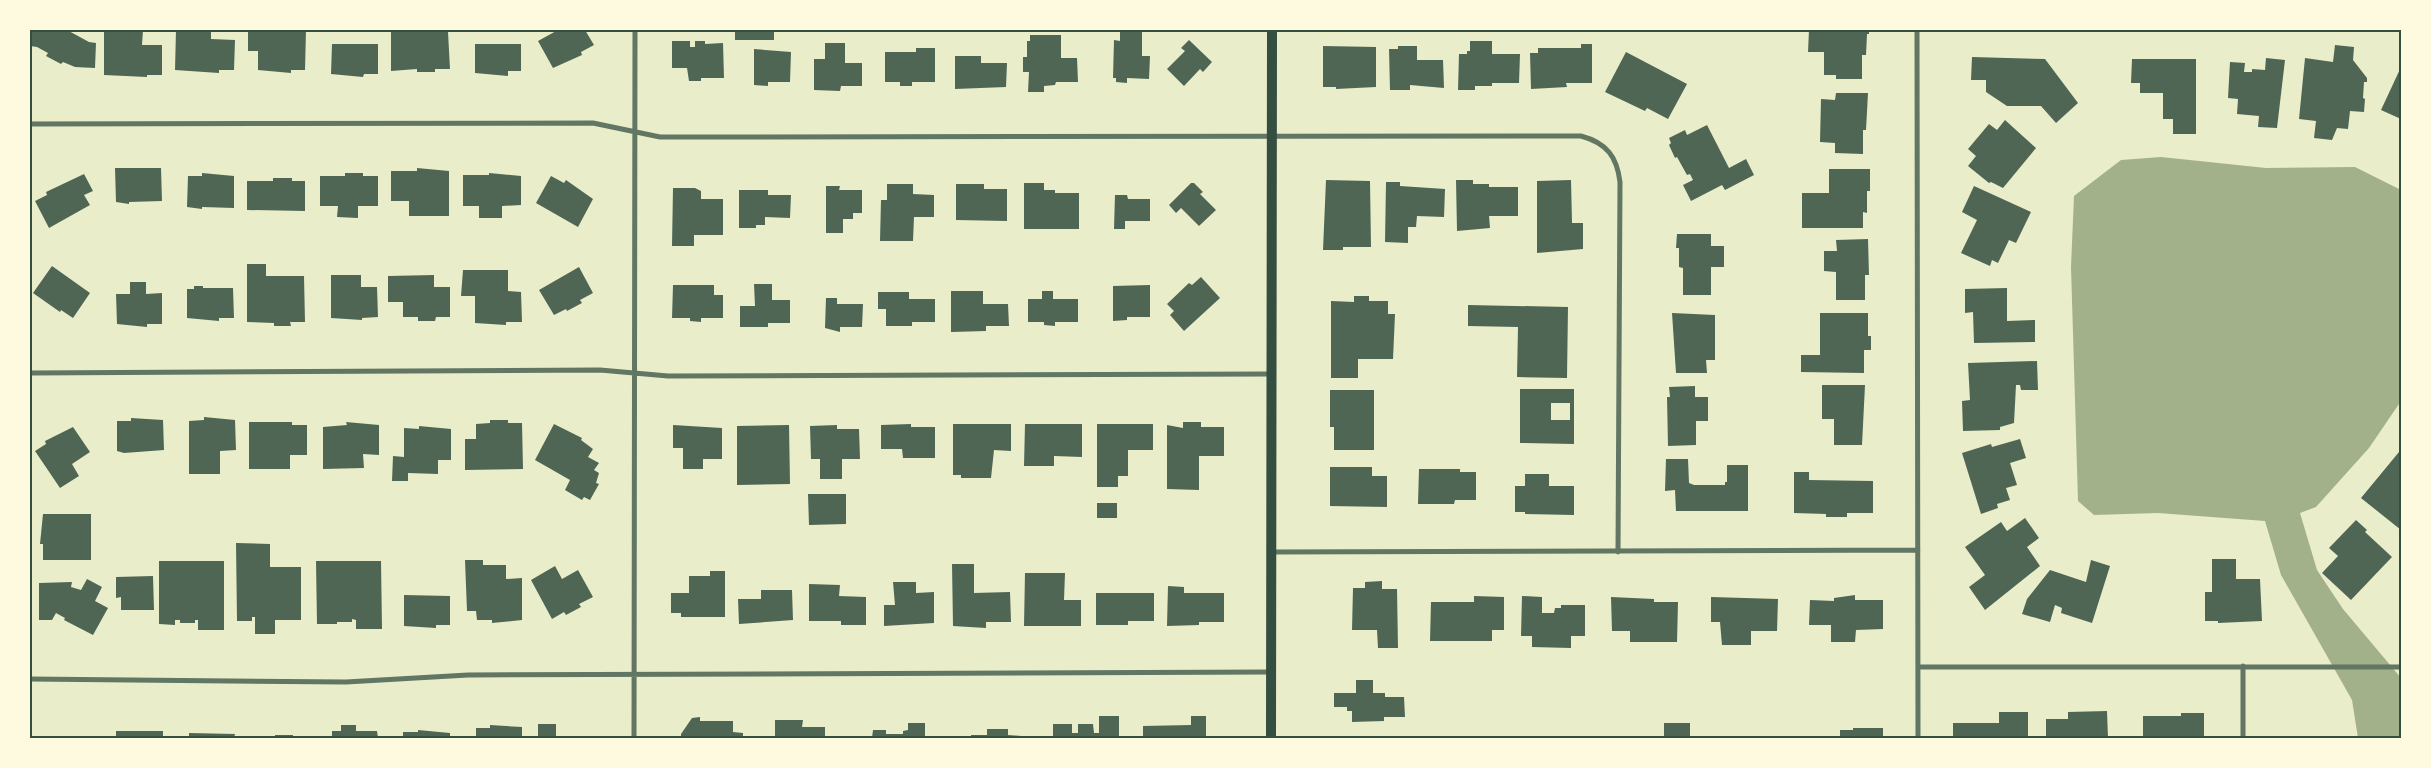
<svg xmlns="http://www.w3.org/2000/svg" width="2431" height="768" viewBox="0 0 2431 768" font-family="'Noto Serif',serif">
  <rect width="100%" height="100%" fill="#e9edc9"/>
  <path fill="#a3b18a" d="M2161 157 2266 168 2355 167 2401 190V401L2369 448 2316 507 2300 513 2317 570 2343 609 2401 678V738H2358L2352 700 2281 575 2265 521 2158 513 2094 515 2078 501 2071 267 2074 196 2121 160Z"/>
  <path fill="#4f6655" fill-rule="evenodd" d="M30 30H67L89 42 96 43 95 68 75 67 63 62 61 64 46 56 48 53 37 47 30 46Z
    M104 30H143L142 45H162V75H147V77L104 75Z
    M176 30H211V39L235 40 234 70H219V73L175 70Z
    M248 30H306L305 70H291V73L258 70V51H248Z
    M558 30H585L594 45 581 52 582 55 553 68 538 41Z
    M735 30H774V40H735Z
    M1809 30H1869V34H1867L1866 55H1862V79H1836V75H1824V52H1808Z
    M391 31 448 32 450 69H435V72H417V69L391 71Z
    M1120 31 1142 32V56H1150L1149 79 1127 78V83L1116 82V78H1113L1114 40 1120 41Z
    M1030 35H1061V58H1077L1078 82H1056L1055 85 1044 86V92H1028L1029 72H1023V57H1027V41H1030Z
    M1189 40 1212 62 1203 72 1200 69 1184 86 1167 69 1185 51 1181 48Z
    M672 41H690V47H695V41H705V44L723 43 724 78H701V81H689L687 68H672Z
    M1470 41H1492V54H1520L1519 83H1492V86H1475V90H1458L1459 54H1467V51H1470Z
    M825 43H845V63H862V86H841L840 91 814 90V59H825Z
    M332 44H378V74H364L363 77 331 74Z
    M475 44H521V71H508V76L475 73Z
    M1581 44H1592V83H1566L1567 87 1531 89 1530 53H1538V48H1581Z
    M2335 45 2354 47 2353 60 2367 78V82H2364L2363 98 2365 99 2364 112 2350 111 2348 129 2337 128 2332 140 2314 138 2316 121 2299 119 2305 58 2333 62Z
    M1323 46 1376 47V87L1336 89V87H1323Z
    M1398 46H1417V60H1443L1444 88 1410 85V90H1390L1389 49H1398Z
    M916 48H935V82H912V86H900V82H885V52H916Z
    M754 49 791 52 790 82H768V86L754 85Z
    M1626 52 1687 84 1668 119 1647 108 1645 111 1605 92Z
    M955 56H981V63H1007L1006 87 955 89Z
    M1972 57 2045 59 2078 103 2056 123 2041 106H2007L1986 92V80H1971Z
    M2266 58 2285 60 2277 128 2258 127 2259 116 2237 114 2238 99 2228 98 2230 62 2245 63 2244 72H2252V69L2265 70Z
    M2132 59H2196V134H2173V119H2163V93H2140V83H2131Z
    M2401 67V119L2381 110Z
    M1836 93H1868L1866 130H1863V154L1835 153V143L1820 142 1821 99 1835 100Z
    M2005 120 2036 148 2003 188 1991 182 1989 183 1968 166 1976 156 1968 149 1989 124 1997 130Z
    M1707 125 1729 168 1746 159 1754 175 1725 190 1722 185 1691 201 1683 185 1693 180 1690 174 1687 175 1677 157 1675 158 1669 145 1671 143 1669 138 1685 130 1687 135Z
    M115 168H161L162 201 129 202V204L116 202Z
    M417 168 449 171V216H409V201H391V171H417Z
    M1829 169H1870V191H1867V213L1863 212V228H1802V193H1829Z
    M202 173 234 176V208L202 207V209L187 207 188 176H202Z
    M345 173H363V176H378V206H358V218L337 217 338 206H320V176H345Z
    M489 173 521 176V205L502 206V218H479V206H463V175H489Z
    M84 174 93 191 84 195 90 205 49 228 35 201 47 195 46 192Z
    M551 176 564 183 566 180 593 199 578 227 536 203Z
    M273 178H292V181H305V211L247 210V181H273Z
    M1326 180 1370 181 1371 247H1343V250H1323Z
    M1456 180H1473V184H1489V187H1518V216H1489L1490 228 1457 231Z
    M1571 180 1572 223H1583V249L1537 253V181Z
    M1386 182H1400V186L1445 189 1444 217 1417 216 1416 227H1408V243L1385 242Z
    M1024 183H1044V190H1055V193H1079V229H1024Z
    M1191 183H1194L1203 192 1200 194 1216 210 1199 226 1181 208 1176 213 1169 205Z
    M887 184H913V194L934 195V217H914L913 241H880L881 200H887Z
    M956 184H984V189H1007V221L956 220Z
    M826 186H840L839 190H862V213H853V219H843V233H826Z
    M1974 186 2031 212 2016 243 2009 240 1998 263 1992 260 1990 266 1961 253 1977 220 1962 212Z
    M673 188H695L701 191V199H723V235H694V246H672Z
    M739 190H768V195H791L790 218 765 217V225H756V228H739Z
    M1115 195H1127L1128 199H1150V221H1125V229H1114Z
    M1677 234H1711V246H1724V267H1711V295H1683V268L1679 267V248H1676Z
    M1868 239 1869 275H1865V300H1836V272L1824 271V251H1837L1836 240Z
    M247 264H266V276H304L305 322H290L291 326H274V323L247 322Z
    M52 266 90 293 73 318 61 310 60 312 33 293Z
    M579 267 593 293 580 300 582 303 567 311 566 309 554 315 539 290Z
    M463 270H508V291L521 292 522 322H506V325L475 323V296H461Z
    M331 275H361V287H377L378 317 362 318V320L331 318Z
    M434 275V287H450V317H436L435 321H418V317H403V302H388V276Z
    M1201 277 1220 298 1184 331 1170 315 1174 311 1167 304 1189 283 1192 285Z
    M130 282H146V294L162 293V324H147V327L117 324 116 294H130Z
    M754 284H772V300H790V323H768V327H740V306H755Z
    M673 285H714V295H723V318H701V322L690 321V318H672Z
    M1150 285V317H1127V320L1113 321V286Z
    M194 286H203V288H233L234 318H219V321L187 318V289H194Z
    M2007 288V321L2035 320V342L1974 343 1973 312 1965 313V289Z
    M951 291H983V304H1008L1009 326H986V331L951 332Z
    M1042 291H1053V299H1078V322H1055V326L1044 325V322H1028V299H1042Z
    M878 292H909V299H935V322H912V326H886V309H878Z
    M1354 296H1369V301H1388V314H1395L1393 359H1358V378H1331V301L1354 302Z
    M826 298H837V304H863L862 327H840V332L825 328Z
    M1468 305 1568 307 1567 378 1517 377 1518 327 1468 326Z
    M1672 313 1715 315V360H1706L1707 373H1676Z
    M1820 313H1868V336H1871V350H1864V373L1801 372V355H1820Z
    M2037 361 2038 390H2021L2020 385H2016L2014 423 2000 427V430L1963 431 1962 401 1970 400 1968 363Z
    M1822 385H1865L1862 445H1834V419H1822Z
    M1695 386V397H1708V421H1696V445L1668 446 1667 397H1670L1669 387Z
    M1520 389H1574V444L1520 443ZM1551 403H1570V420H1551Z
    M1330 390H1374V450H1334V427H1330Z
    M204 417 235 420 236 450 220 451V474H189V421L204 420Z
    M131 418 163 420 164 450 124 453 117 451V421H131Z
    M490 420H508V423H522L523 469 465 470V439H476V424L490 423Z
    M249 422H292V425H307V455H290V469H249Z
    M346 422 379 425V455L363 454 364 468 323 469V427L347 425Z
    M1183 422H1201V427H1224V456H1199V490L1167 489V425L1183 428Z
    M554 424 582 438 581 440 593 449 588 457 599 463 594 470 599 473 596 483 599 484 590 500 584 497 582 500 565 490 570 480 535 460Z
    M911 424V427H935V458H903L902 449H881V425Z
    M953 424H1011V451L994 450 991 478H961V475H953Z
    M1025 424H1082V457L1054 456V466H1024Z
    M1097 424H1153V450H1128V476H1118V487H1097Z
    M673 425 722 428V459H703V469H683V448H673Z
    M789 425 790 484 737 485V426Z
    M837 425V429H859L860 459H842V479H820V459H811L810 426Z
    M419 426 451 429V460H438V474L408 473V481H392L393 456 404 457V428L419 429Z
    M73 427 90 452 72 464 79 476 60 488 35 451 46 444 45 441Z
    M2020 439 2026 458 2010 463 2017 485 2006 488 2010 500 1997 504 1998 508 1981 514 1962 453 1991 444 1992 447Z
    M2399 452 2401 454V530L2361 498Z
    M1666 459H1688L1689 483 1694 485H1725V482H1727V465H1748V511H1676L1675 490 1665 491Z
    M1330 467H1372V476H1387V507L1330 506Z
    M1419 469H1460V472H1476V500H1455L1454 504H1418Z
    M1794 472H1809V480L1873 481V513H1847V517H1826V514L1794 513Z
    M1525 474H1549V486H1574V515L1525 514V512H1515V486H1525Z
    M808 494H846V524L809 525Z
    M1097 503H1117V518H1097Z
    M43 514H91V560H43V544H40Z
    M2025 518 2039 538 2027 547 2040 566 1985 610 1969 587 1985 575 1965 547 2001 522 2007 531Z
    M2356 520 2367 530 2365 532 2392 557 2351 600 2322 573 2338 556 2329 548Z
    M236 543 270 544V567H301V620H275V634H255V617H252V621H237Z
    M2212 559H2236V579H2260L2262 621 2218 623V621H2205V592H2212Z
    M465 560H483V565H506V579L522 578V620L492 623V620H477L476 611H467Z
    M2091 560 2110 566 2092 623 2061 613 2062 608 2055 605 2050 622 2022 614 2027 599 2050 570 2086 582Z
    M159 561H224V630H198V620H195V623H180V620H175V625L159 624Z
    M316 561H381L382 629H356V620L352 619V622H337V624H317Z
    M952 564H974V593L1010 592 1011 622H986V628L953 626Z
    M555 566 562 579 578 570 593 597 579 604 581 607 566 615 564 612 552 619 531 580Z
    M710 571H725V617H681V613H671V593H689V576H710Z
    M1025 573H1065L1064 600H1081V626H1024Z
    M153 576 154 610H121V597L116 598V577Z
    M87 579 102 587 95 601 108 608 93 635 64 620 65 618 56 613 52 620H39V583L72 582 71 587 81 590Z
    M1382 581V589H1397L1398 648H1378L1377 630H1352L1353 588H1365V582Z
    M893 582H916V593L934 592V623L884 626V605H895Z
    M809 584 840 585 839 596 866 597V625H841V621H809Z
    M1168 586 1184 587V593H1224V622H1199V625L1167 626Z
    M761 590H792L793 620 739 624 738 599H761Z
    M1096 593H1154V621H1128V625H1096Z
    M404 595 450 596V625H436V628L404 626Z
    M1855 595V600H1883V629L1856 630 1855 642H1831V625H1809L1810 600 1834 601V598Z
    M1474 596 1504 597V630H1492V641H1430L1431 602H1474Z
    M1522 596 1542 597V613H1554L1555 608H1561V605H1585V636H1571V648L1532 647V636H1521Z
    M1611 597 1654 599V602H1678L1677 642H1630V631H1612Z
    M1711 597 1778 599 1777 631H1751V645H1722L1720 622H1711Z
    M1356 680H1373V693H1385V697H1404L1405 717H1384V721L1352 722V711H1347V707H1334V693H1356Z
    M2107 711 2108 738H2046V719H2068V712Z
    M1999 712H2028V738H1953V723H1999Z
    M2181 713H2204V738H2143V716H2181Z
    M1099 716H1119V738H1053V724H1072V733H1078V724H1093L1094 733H1099Z
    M1191 716H1206V738H1143V726L1191 725Z
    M700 717V721H733V732L743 733V738H681V734L692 718Z
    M775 720H803L802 727H825V738H775Z
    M908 723H925V738H872L873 730H886V734H903V731L908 730Z
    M1664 723H1690V738H1664Z
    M538 724H556V738H538Z
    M341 725H356V731H377L378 738H332V731H341Z
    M490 725 522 727V738H476V728H490Z
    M1853 728H1883V738H1840V730H1853Z
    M987 729H1008V735L1021 736V738H971V735H987Z
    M418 730 450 733V738H403V732H418Z
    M116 731H163V738H116Z
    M189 733 235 734 234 738H189Z
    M275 735H293V738H275Z"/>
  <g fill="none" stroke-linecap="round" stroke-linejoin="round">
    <path stroke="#617663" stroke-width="5" d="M1917 30 1918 738
      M30 124 593 123 660 137 1581 136C1607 143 1617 157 1620 182L1618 552
      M30 373 600 370 668 376 1271 374
      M1271 552 1918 550
      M1918 667H2401
      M30 679 346 682 468 675 1271 672
      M634 738 635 30
      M2243 738V666"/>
    <path stroke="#344e41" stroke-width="10" d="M1271 738 1272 30"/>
  </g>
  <rect width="2431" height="768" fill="none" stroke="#fefae0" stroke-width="62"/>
  <rect x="31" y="31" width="2369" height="706" fill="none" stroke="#344e41" stroke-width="2"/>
</svg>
